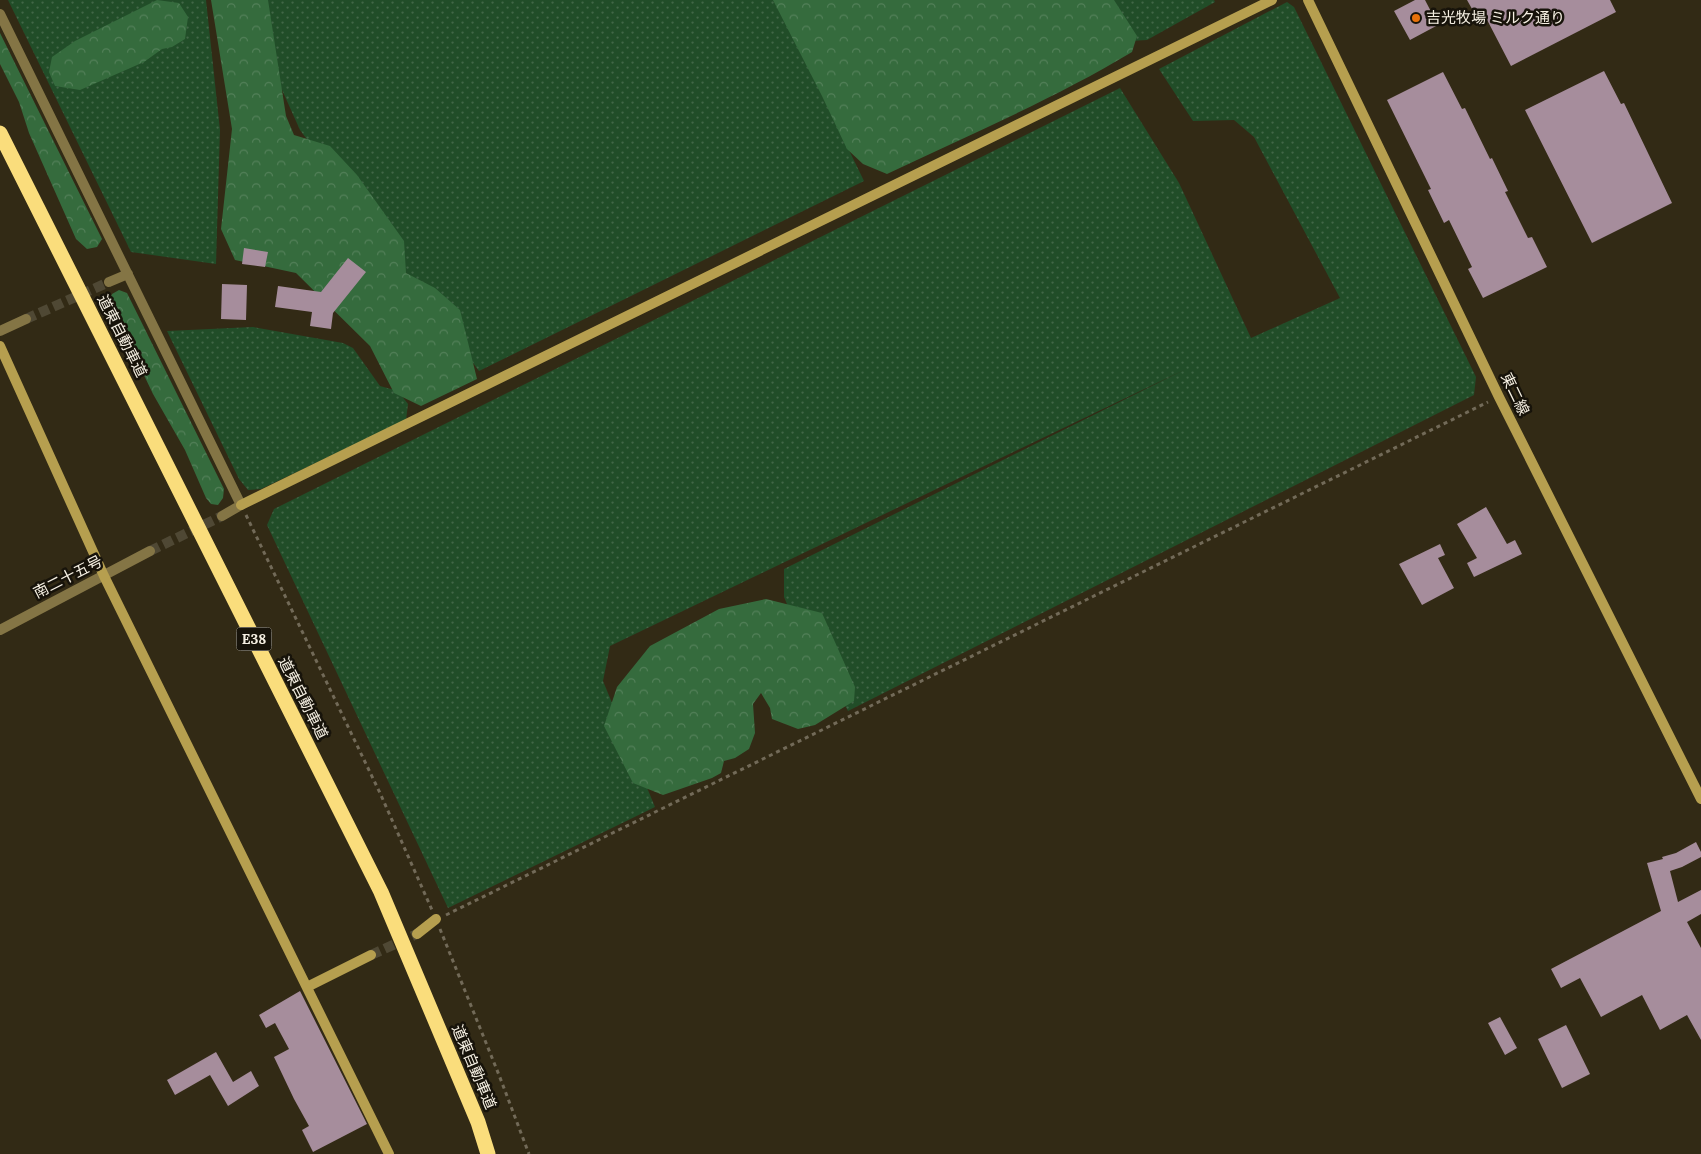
<svg xmlns="http://www.w3.org/2000/svg" width="1701" height="1154" viewBox="0 0 1701 1154" font-family="Lora,'Noto Sans JP',serif">
  <defs>
    <pattern id="grass-dots" width="8" height="8" patternUnits="userSpaceOnUse" patternTransform="scale(1.25)"><rect width="8" height="8" fill="#214d28"/><path d="M2 2h.1M6 6h.1" fill="none" stroke="#426747" stroke-width="1.8" stroke-linecap="round"/></pattern>
    <pattern id="forest-crowns" width="20" height="18" patternUnits="userSpaceOnUse" patternTransform="scale(1.25)"><rect width="20" height="18" fill="#356b3d"/><path d="M2 6a3 3 0 1 1 6 0M12 15a3 3 0 1 1 6 0" fill="none" stroke="#538059"/></pattern>
  </defs>
  <rect width="100%" height="100%" fill="#322a15"/>
  <path fill="url(#grass-dots)" d="M8 0H206L220 130 216 264 131 252Z
    M249 0H776L864 181 479 371 300 130 248 14Z
    M1107 0H1214L1215 2 1147 40 1130 41Z
    M1287 2 1294 7 1476 377 1474 395 848 711 811 642 794 621 784 597V569L1186 369 610 646 603 681 655 807 448 908 267 525 274 509 1120 88 1179 183 1251 338 1340 298 1254 137 1234 120 1193 121 1159 69Z
    M253 327 343 343 353 348 380 386 398 391 408 404 406 420 261 489 248 490 239 479 167 331Z"/>
  <path fill="url(#forest-crowns)" d="M157 0 179 3 188 17 185 39 172 47 162 49 144 62 80 90 55 86 49 72 52 57 75 41Z
    M211 0H268L286 116 294 135 330 146 357 175 404 241 406 273 435 288 460 310 477 379 421 406 394 393 370 346 296 273 235 260 221 229 232 129Z
    M773 0H1114L1137 36 1132 52C1054 99 969 135 887 174L863 164 847 149 822 96Z
    M0 33 102 239 97 247 87 249 76 239 29 133 19 102 0 64Z
    M119 290 127 293 224 489 223 498 218 505 211 504 206 498 185 450 153 394 109 302 112 294Z
    M766 599 822 613 855 687 854 701 815 725 798 729 772 719 770 708 761 693 753 704 755 733 749 749 735 758 724 761 721 773 712 778 663 795 633 783 604 726 617 687 650 646 719 609Z"/>
  <path fill="#a68d9c" d="M1415 0H1425L1438 25 1410 40 1394 11Z
    M1467 0H1610L1616 12 1511 66 1483 12 1476 16Z
    M1604 71 1621 104 1624 103 1672 203 1592 243 1525 110Z
    M1443 72 1462 109 1465 108 1490 159 1492 158 1508 191 1505 192 1528 238 1532 237 1547 267 1483 298 1468 269 1472 267 1449 220 1444 223 1428 190 1431 189 1387 100Z
    M244 248 268 252 265 267 242 264Z
    M348 258 366 272 333 313 331 329 310 326 312 312 275 307 278 286 321 292Z
    M222 284 247 285 246 320 221 319Z
    M1486 507 1507 544 1515 540 1522 554 1474 577 1467 563 1477 558 1457 524Z
    M1440 544 1445 555 1438 558 1454 588 1422 605 1399 564Z
    M1696 842 1701 852V857L1682 867 1670 871 1678 902 1701 890V914L1687 922 1701 948V1040L1687 1015 1660 1030 1642 995 1601 1017 1580 978 1561 988 1551 969 1661 911 1647 863 1663 859 1662 857 1676 853Z
    M300 991 367 1124 313 1152 302 1130 309 1126 294 1099 274 1057 289 1049 275 1023 266 1028 259 1015Z
    M1500 1017 1517 1048 1505 1055 1488 1023Z
    M1566 1025 1590 1074 1562 1088 1538 1039Z
    M216 1052 233 1082 251 1071 259 1086 228 1106 210 1075 175 1095 167 1080Z"/>
  <g fill="none" stroke-linecap="round" stroke-linejoin="round">
    <path stroke="#4f4834" stroke-width="10" stroke-dasharray="10 5" stroke-linecap="butt" d="M26 319 109 282
      M150 551 222 516"/>
    <path stroke="#4f4834" stroke-width="10" stroke-dasharray="10 5" stroke-linecap="butt" d="M371 955 417 934"/>
    <path stroke="#726a58" stroke-width="3" stroke-dasharray="4 4" stroke-linecap="butt" d="M246 515 380 793 432 910
      M446 915 1488 402
      M440 929 499 1075 529 1154"/>
    <path stroke="#847545" stroke-width="10" d="M0 14 241 505 222 516
      M109 282 128 274
      M0 331 26 319
      M0 630 150 551"/>
    <path stroke="#b69f4f" stroke-width="10" d="M1308 0 1499 397 1701 799
      M0 346 104 576 389 1154
      M241 505 1272 0
      M417 934 436 919
      M307 987 371 955"/>
    <path stroke="#fadd7c" stroke-width="15" d="M0 133 381 892 478 1122 488 1154"/>
  </g>
  <circle fill="#e8710a" stroke="#17130a" stroke-width="2" cx="1416" cy="18" r="5"/>
  <g text-anchor="middle" stroke-width="5" stroke-linejoin="round" paint-order="stroke">
    <rect fill="#17130a" stroke="#b3aea2" stroke-width="1" x="236.5" y="627.5" width="35" height="23" rx="4"/>
    <g font-size="14" font-weight="bold" fill="#f6f0e3">
      <text x="254" y="644">E38</text>
    </g>
    <g font-size="15" fill="#f6f0e3" stroke="#17130a" text-anchor="start">
      <text x="1426" y="23">吉光牧場 ミルク通り</text>
    </g>
    <g font-size="15" fill="#f6f0e3" stroke="#17130a">
      <text transform="translate(122 336) rotate(63)" y="5">道東自動車道</text>
      <text transform="translate(1515 394) rotate(64)" y="5">東二線</text>
      <text transform="translate(68 577) rotate(-27)" y="5">南二十五号</text>
      <text transform="translate(303 698) rotate(63)" y="5">道東自動車道</text>
      <text transform="translate(474 1067) rotate(67)" y="5">道東自動車道</text>
    </g>
  </g>
</svg>
